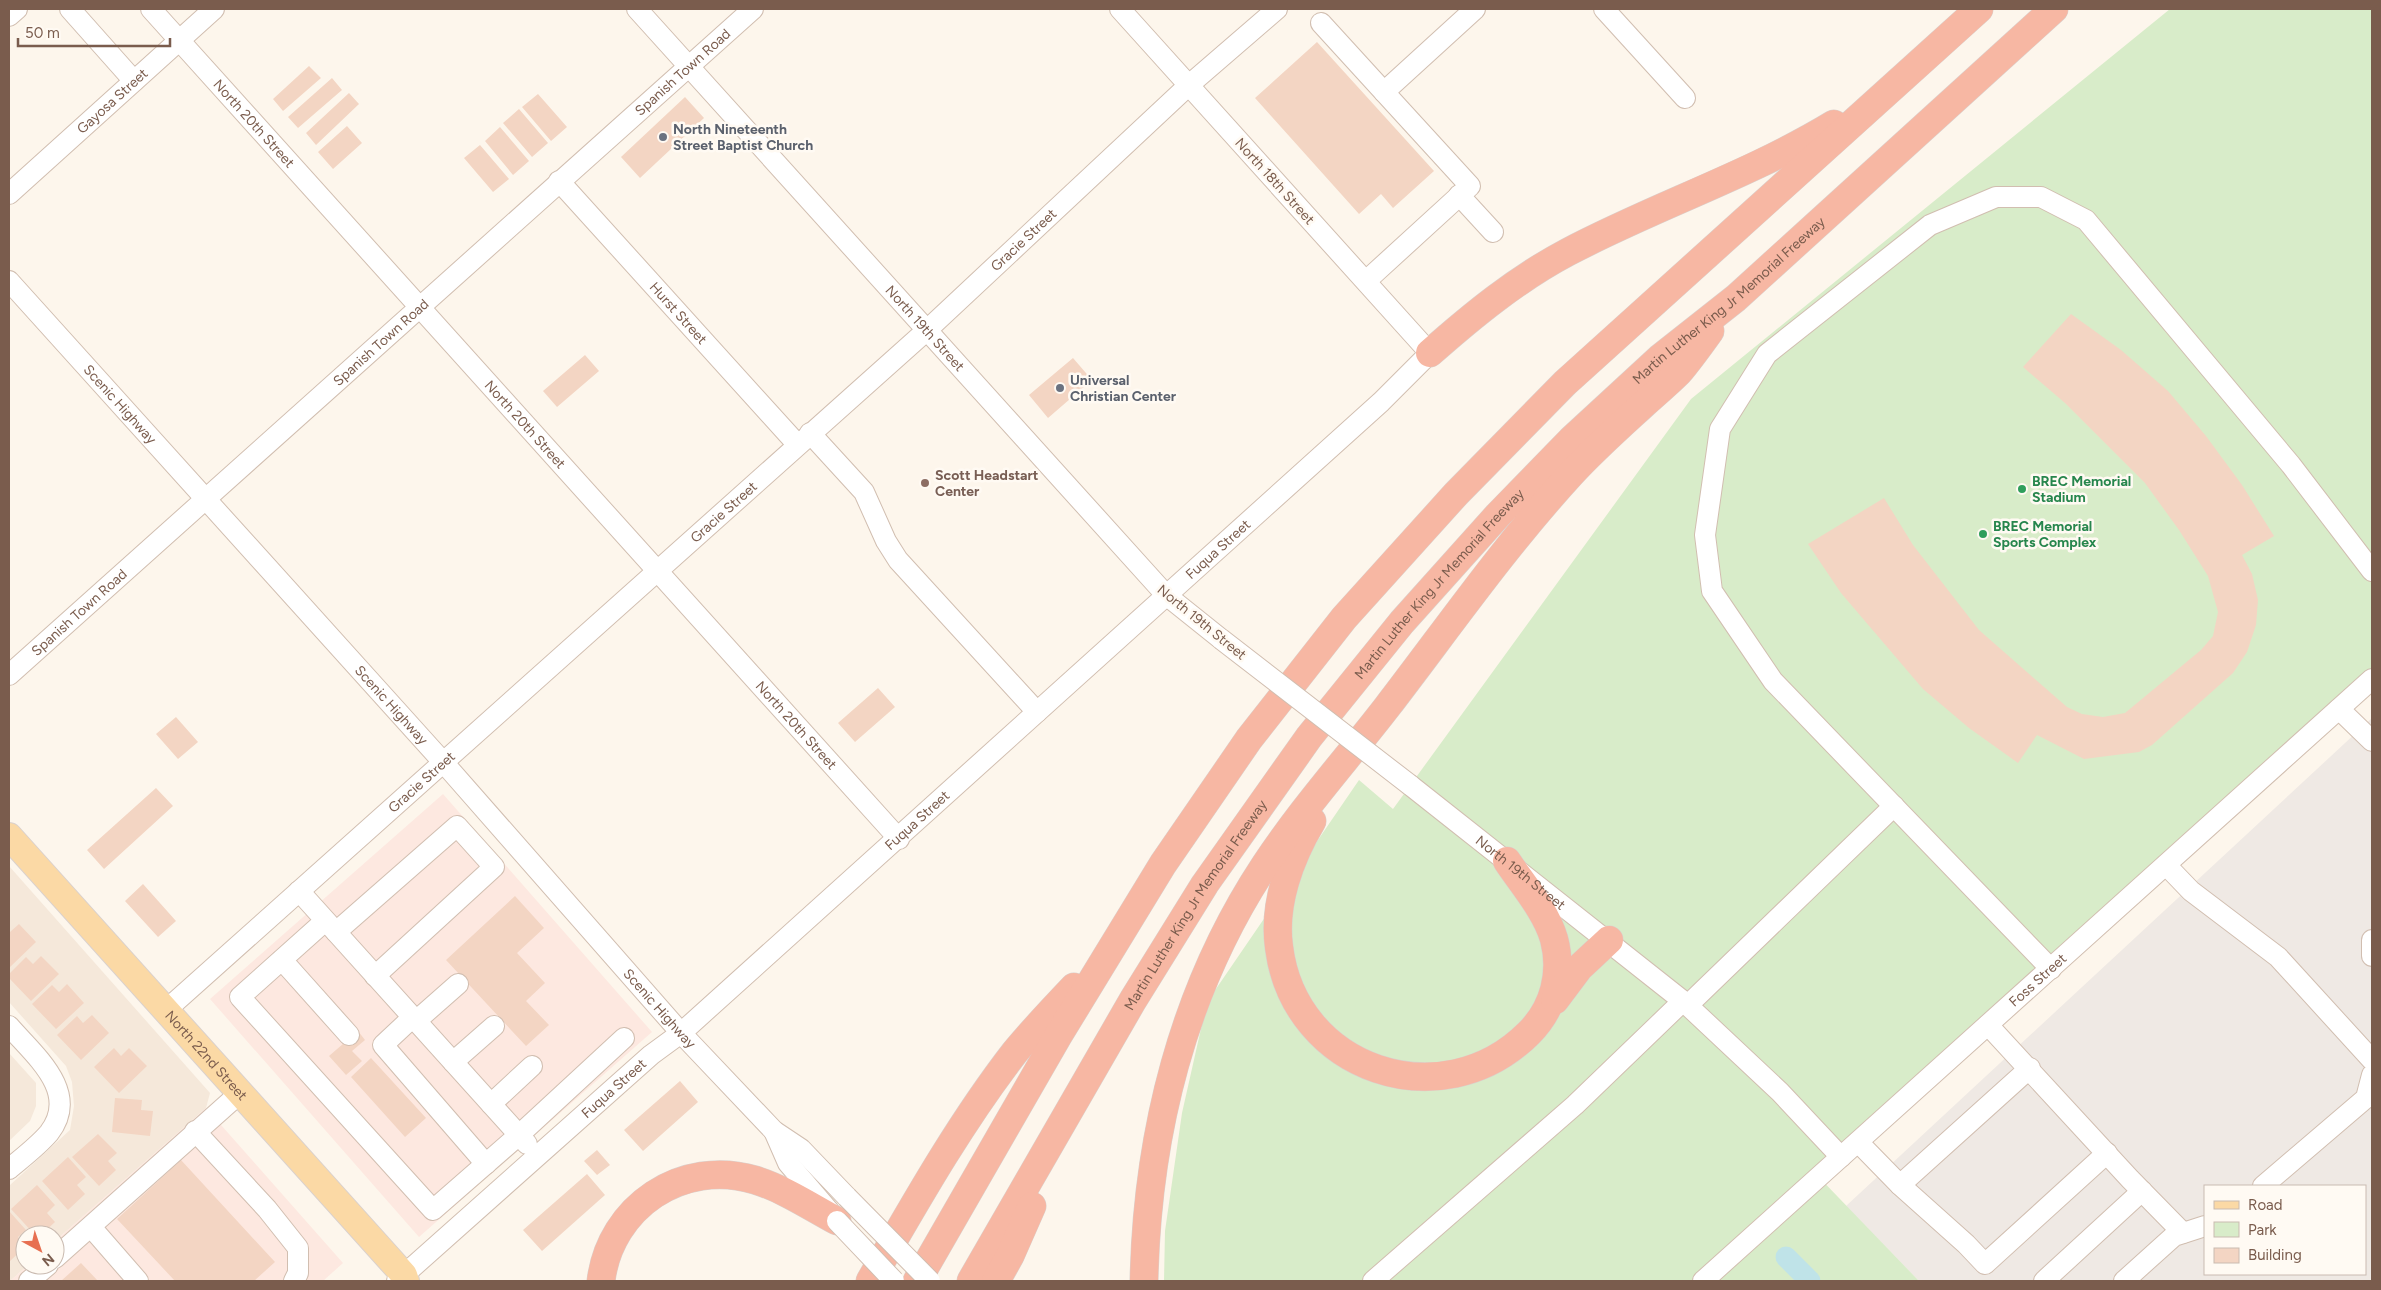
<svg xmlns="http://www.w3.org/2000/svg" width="2381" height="1290" viewBox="0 0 2381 1290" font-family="Figtree,sans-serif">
  <rect width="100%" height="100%" fill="#fdf6ec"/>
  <path fill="#f5e8da" d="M9 866 210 1093 206 1108 55 1241V1235H25V1265H28L10 1281 9 1186 70 1130 74 1106 72 1082 66 1066 9 1002Z
    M9 1053 36 1083V1106L30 1121 9 1141Z"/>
  <path fill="#fde8e0" d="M443 794 652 1032 419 1237 210 999Z
    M206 1108 343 1263 323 1281H10L28 1265H55V1241Z"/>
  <path fill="#efe9e4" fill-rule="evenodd" d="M2372 718V1281H1919L1846 1206ZM2205 1186H2365V1274H2205Z"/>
  <path fill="#d8ecc9" d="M2170 9H2372V668L1812 1170 1919 1281H1164L1165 1231 1182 1113 1207 1002 1359 780 1393 809 1691 399Z"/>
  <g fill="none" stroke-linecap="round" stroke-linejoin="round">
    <path stroke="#bfe3e8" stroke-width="21" d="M1786 1257 1810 1281"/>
  </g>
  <path fill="#f3d5c3" d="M1317 42 1434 171 1393 208 1381 194 1359 214 1255 98Z
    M309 66 321 78 283 111 273 99Z
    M332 78 342 90 298 128 288 117Z
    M349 93 359 104 316 145 306 133Z
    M538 94 567 127 551 141 522 107Z
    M685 97 704 118 640 178 621 157Z
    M519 109 548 143 532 157 503 123Z
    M347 126 362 143 333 169 318 152Z
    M500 127 529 161 513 175 485 141Z
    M480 145 509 179 493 192 464 158Z
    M2071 314 2121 350 2168 391 2206 436 2242 485 2274 536 2242 555 2252 574 2258 600 2256 625 2247 652 2233 673 2152 745 2139 752 2084 759 2037 735 2018 763 1969 728 1923 689 1841 593 1808 544 1884 498 1913 545 1979 630 2067 707 2082 714 2103 717 2125 713 2201 650 2213 636 2218 612 2208 576 2179 530 2145 483 2065 403 2023 367Z
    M585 355 599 371 557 407 543 391Z
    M1073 358 1092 380 1048 418 1029 395Z
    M878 688 895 707 855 742 838 723Z
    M176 717 198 742 178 759 156 734Z
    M156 788 173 806 104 869 87 850Z
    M143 884 176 921 158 937 125 901Z
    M515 896 544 928 517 953 545 983 526 1001 549 1025 526 1046 446 960Z
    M19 924 36 942 9 968V930L10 932Z
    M41 956 59 974 31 1001 9 978V974L26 957 33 964Z
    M67 984 84 1003 56 1029 32 1004 52 985 59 992Z
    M92 1015 109 1033 81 1060 57 1035 77 1016 83 1023Z
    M358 1031 365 1040 352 1051 362 1061 346 1075 329 1056Z
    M114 1048 121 1056 129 1048 147 1066 119 1093 94 1067Z
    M371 1058 426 1118 405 1137 351 1077Z
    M680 1081 698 1102 643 1151 624 1130Z
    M115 1098 142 1100 141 1110 153 1111 150 1136 112 1132Z
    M98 1134 117 1153 108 1161 116 1170 99 1186 72 1157Z
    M597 1150 610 1165 597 1175 584 1161Z
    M68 1157 86 1177 77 1185 85 1194 68 1210 42 1181Z
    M181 1160 275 1262 254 1281H175L117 1219Z
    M587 1174 605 1195 542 1251 523 1230Z
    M37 1185 55 1205 47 1213 55 1222 41 1235H35L11 1209Z
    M9 1211 26 1230 18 1237 25 1247 9 1262Z
    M81 1263 98 1281H61Z"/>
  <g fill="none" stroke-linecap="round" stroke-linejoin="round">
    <defs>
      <g id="minor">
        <path d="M70 9 134 81"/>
        <path id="s1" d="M151 9 899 839"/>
        <path id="s2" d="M637 9 1166 595 1221 639"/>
        <path d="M1604 9 1685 98"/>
        <path d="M9 16 17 9"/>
        <path d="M1321 23 1384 92"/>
        <path id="s3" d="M559 181 797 444"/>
        <path id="s4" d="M9 194 214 9"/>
        <path d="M1459 195 1493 232"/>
        <path id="s5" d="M9 281 443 762 681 1033 774 1131 801 1149 847 1197"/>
        <path d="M1366 281 1470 186 1384 92 1475 9"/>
        <path d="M810 433 864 492 886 541 898 560 1037 712"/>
        <path id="s6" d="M9 675 753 9"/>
        <path d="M2339 709 2372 741"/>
        <path id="s7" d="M1410 785 1683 1001 1780 1092 1841 1157"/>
        <path d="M2166 865 2191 891 2278 957 2372 1060"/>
        <path d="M299 891 527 1144"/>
        <path d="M325 921 240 997 433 1210 519 1135 624 1038"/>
        <path d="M336 932 457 826 494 867 375 976"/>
        <path d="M2372 940V956"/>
        <path d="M282 960 349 1035"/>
        <path d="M2051 969 1773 681 1712 591 1705 535 1720 429 1767 354 1930 225 1996 197H2041L2086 220 2291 465 2372 571"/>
        <path d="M1688 1005 1894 806"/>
        <path id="s8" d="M165 1011 926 331 1189 85 1277 9"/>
        <path d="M413 1017 383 1045 486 1164"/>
        <path d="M416 1021 458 984"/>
        <path d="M1988 1025 2130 1179 2183 1233"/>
        <path d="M9 1026C34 1055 81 1092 49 1133 38 1146 22 1158 9 1169"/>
        <path d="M453 1062 494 1026"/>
        <path d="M491 1104 532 1066"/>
        <path d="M195 1131 267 1209 298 1248V1273L294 1281"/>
        <path d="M774 1131 788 1163 829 1211"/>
        <path d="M1858 1142 1900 1185 2030 1068"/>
        <path d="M1900 1185 1966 1244 1985 1264 2107 1153"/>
        <path d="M2263 1186 2366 1098 2372 1075"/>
        <path d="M91 1227 138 1281"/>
        <path d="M55 1258 240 1093"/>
        <path d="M29 1281 48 1265"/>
        <path id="s9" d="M397 1281 651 1055 681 1033 1381 402 1430 353 1120 9"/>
        <path d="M1373 1281 1575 1105 1683 1001"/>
        <path id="s10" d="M1703 1281 2372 679"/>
        <path d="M2044 1281 2142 1191"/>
        <path d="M2124 1281 2174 1236 2205 1226"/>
      </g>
      <g id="major">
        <path id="s11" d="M9 836 404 1275 406 1281"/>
      </g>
      <g id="highway">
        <path d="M1430 353C1473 315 1517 279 1568 252 1655 206 1750 175 1834 124"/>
        <path d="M1312 821C1290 858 1273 904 1279 947 1294 1070 1442 1120 1529 1033 1554 1008 1563 973 1554 939 1546 911 1523 885 1507 861"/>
        <path d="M1555 1000 1579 968 1609 940"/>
        <path d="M601 1281C610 1207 682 1158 755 1180 784 1189 811 1207 837 1221"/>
        <path d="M870 1281C915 1203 960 1123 1015 1052 1034 1029 1054 1008 1074 987"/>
        <path d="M917 1281 1058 1036 1163 864 1249 739 1344 618 1456 494 1565 383 1979 9"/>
        <path id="s12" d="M971 1281 1133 1000 1205 884 1309 737 1402 622 1498 515 1571 440 1660 358 1736 298 2054 9"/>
        <path d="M996 1281 1010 1256 1032 1206"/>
        <path d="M1144 1281C1147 1134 1183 989 1265 865 1302 809 1346 760 1387 707 1447 629 1504 547 1571 474 1594 449 1620 426 1645 403 1656 393 1668 383 1679 372 1690 359 1700 345 1710 331"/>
      </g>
    </defs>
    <use href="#minor" stroke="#d1beb0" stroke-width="22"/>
    <use href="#major" stroke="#dad1cd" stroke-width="28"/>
    <use href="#highway" stroke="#dad1cd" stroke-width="29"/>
    <use href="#minor" stroke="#fff" stroke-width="20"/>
    <use href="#major" stroke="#fbd9a5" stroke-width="26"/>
    <use href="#highway" stroke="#f7b7a3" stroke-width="28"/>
    <defs>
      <path id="minor-bridge" d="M1221 639 1410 785
        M847 1197 930 1281
        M837 1221 894 1281"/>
    </defs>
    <use href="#minor-bridge" stroke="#d1beb0" stroke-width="22" stroke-linecap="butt"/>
    <use href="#minor-bridge" stroke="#fff" stroke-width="20"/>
  </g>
  <g fill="#6b7280" stroke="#fffaf3" stroke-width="2">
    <circle cx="663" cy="137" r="5"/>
    <circle cx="1060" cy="388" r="5"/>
  </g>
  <circle fill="#8d6e63" stroke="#fffaf3" stroke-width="2" cx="925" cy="483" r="5"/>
  <g fill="#2e9e5b" stroke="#fffaf3" stroke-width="2">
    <circle cx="2022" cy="489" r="5"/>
    <circle cx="1983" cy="534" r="5"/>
  </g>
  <g text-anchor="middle" stroke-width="5" stroke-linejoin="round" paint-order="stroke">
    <g font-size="14" fill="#7a5c4d" stroke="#fffaf3">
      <text dy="5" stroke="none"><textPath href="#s6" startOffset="904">Spanish Town Road</textPath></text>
      <text dy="5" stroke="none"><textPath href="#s4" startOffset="139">Gayosa Street</textPath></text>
      <text dy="5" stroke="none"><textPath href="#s1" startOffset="154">North 20th Street</textPath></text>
      <text transform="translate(1275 181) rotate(48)" y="5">North 18th Street</text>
      <text dy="5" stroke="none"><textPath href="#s8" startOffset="1154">Gracie Street</textPath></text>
      <text dy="5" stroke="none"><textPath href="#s12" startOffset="1248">Martin Luther King Jr Memorial Freeway</textPath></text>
      <text dy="5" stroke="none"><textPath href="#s3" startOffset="178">Hurst Street</textPath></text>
      <text dy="5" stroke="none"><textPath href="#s2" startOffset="430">North 19th Street</textPath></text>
      <text dy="5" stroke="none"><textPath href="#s6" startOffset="499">Spanish Town Road</textPath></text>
      <text dy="5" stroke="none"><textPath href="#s5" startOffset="166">Scenic Highway</textPath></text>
      <text dy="5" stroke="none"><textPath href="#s1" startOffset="559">North 20th Street</textPath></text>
      <text dy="5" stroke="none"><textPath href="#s8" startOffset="749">Gracie Street</textPath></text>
      <text dy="5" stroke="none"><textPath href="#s9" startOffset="1100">Fuqua Street</textPath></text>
      <text dy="5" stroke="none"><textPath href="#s12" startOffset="842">Martin Luther King Jr Memorial Freeway</textPath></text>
      <text dy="5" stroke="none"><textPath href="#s6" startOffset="94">Spanish Town Road</textPath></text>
      <text transform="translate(1202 622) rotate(39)" y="5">North 19th Street</text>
      <text dy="5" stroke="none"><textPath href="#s5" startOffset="571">Scenic Highway</textPath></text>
      <text dy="5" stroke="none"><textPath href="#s1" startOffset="964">North 20th Street</textPath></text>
      <text dy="5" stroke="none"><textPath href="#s8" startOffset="344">Gracie Street</textPath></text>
      <text dy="5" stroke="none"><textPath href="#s9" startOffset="695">Fuqua Street</textPath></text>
      <text dy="5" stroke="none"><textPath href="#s7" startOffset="141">North 19th Street</textPath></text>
      <text dy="5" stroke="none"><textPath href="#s12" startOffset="438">Martin Luther King Jr Memorial Freeway</textPath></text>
      <text dy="5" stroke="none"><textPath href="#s10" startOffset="450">Foss Street</textPath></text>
      <text dy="5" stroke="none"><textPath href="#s5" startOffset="976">Scenic Highway</textPath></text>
      <text dy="5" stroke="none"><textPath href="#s11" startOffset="295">North 22nd Street</textPath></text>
      <text dy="5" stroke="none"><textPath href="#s9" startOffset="290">Fuqua Street</textPath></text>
    </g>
    <g font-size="14" font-weight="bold" fill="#5b616d" stroke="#fffaf3" text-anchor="start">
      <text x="673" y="134">North Nineteenth<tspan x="673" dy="16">Street Baptist Church</tspan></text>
      <text x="1070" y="385">Universal<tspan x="1070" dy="16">Christian Center</tspan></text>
    </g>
    <g font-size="14" font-weight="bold" fill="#785e54" stroke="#fffaf3" text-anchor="start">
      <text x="935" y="480">Scott Headstart<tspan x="935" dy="16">Center</tspan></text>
    </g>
    <g font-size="14" font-weight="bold" fill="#27864d" stroke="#fffaf3" text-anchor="start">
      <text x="2032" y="486">BREC Memorial<tspan x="2032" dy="16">Stadium</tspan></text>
      <text x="1993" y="531">BREC Memorial<tspan x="1993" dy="16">Sports Complex</tspan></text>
    </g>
  </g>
  <rect width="2381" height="1290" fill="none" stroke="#7a5c4d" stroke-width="20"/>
  <rect x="2204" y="1185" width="162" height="90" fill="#fffaf3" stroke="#cabbb1"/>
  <rect x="2214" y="1201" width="25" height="8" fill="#fbd9a5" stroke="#cabbb1"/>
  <text x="2248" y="1210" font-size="15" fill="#7a5c4d">Road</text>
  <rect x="2214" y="1222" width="25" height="15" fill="#d8ecc9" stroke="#cabbb1"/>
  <text x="2248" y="1235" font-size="15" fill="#7a5c4d">Park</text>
  <rect x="2214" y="1248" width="25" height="15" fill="#f3d5c3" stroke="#cabbb1"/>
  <text x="2248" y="1260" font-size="15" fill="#7a5c4d">Building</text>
  <g transform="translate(40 1250) rotate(140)"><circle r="24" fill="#fffaf3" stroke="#cabbb1"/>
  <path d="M0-4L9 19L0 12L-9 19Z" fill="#e76f51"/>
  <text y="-8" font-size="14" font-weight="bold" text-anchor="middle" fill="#7a5c4d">N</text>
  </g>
  <path d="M18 38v8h152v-8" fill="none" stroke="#7a5c4d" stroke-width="2.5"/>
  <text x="25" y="38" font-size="15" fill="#7a5c4d" stroke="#fffaf3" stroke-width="4" paint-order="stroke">50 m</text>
</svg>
